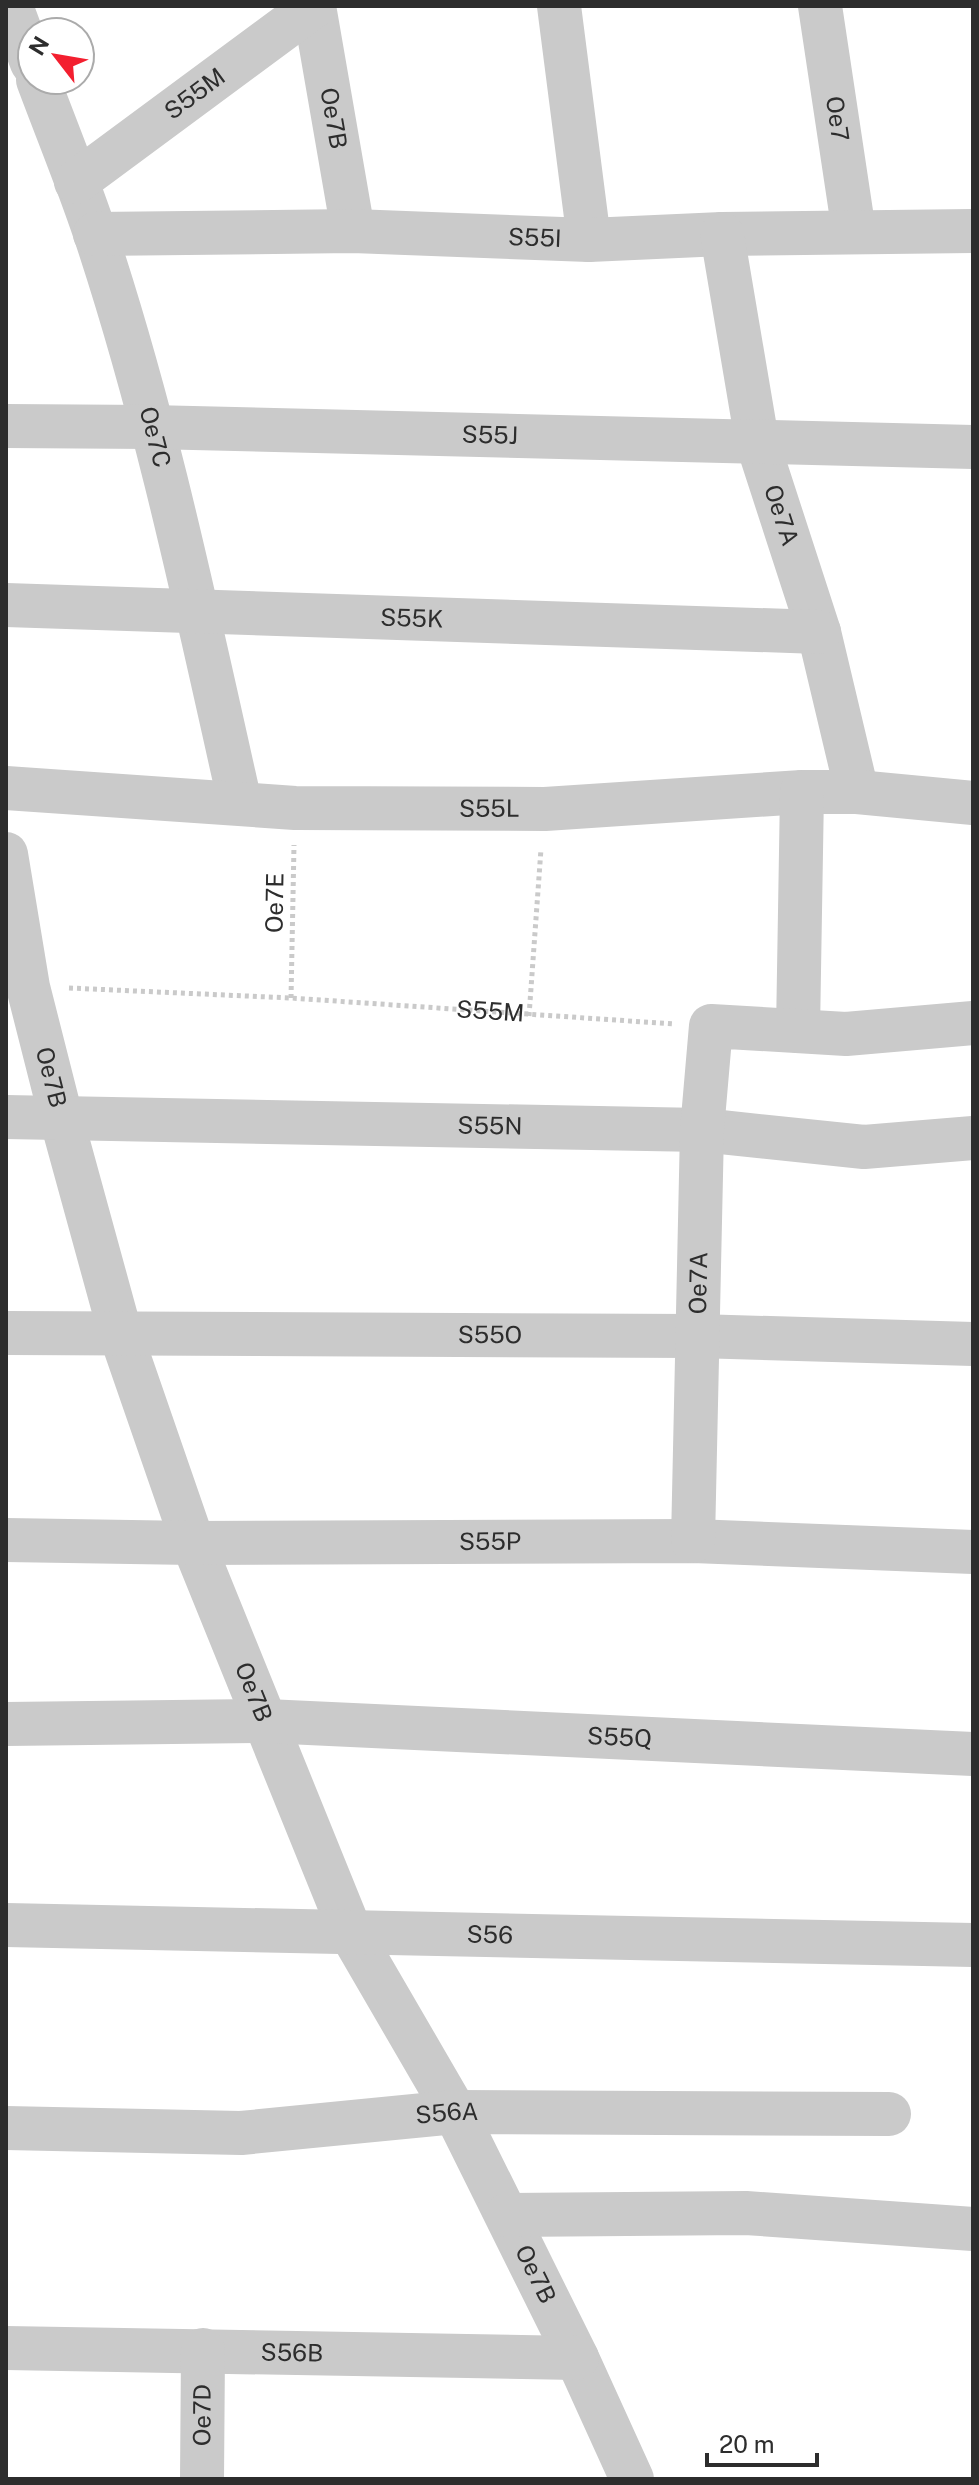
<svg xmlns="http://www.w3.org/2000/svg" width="979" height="2485" viewBox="0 0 979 2485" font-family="'Public Sans',sans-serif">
  <rect width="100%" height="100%" fill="#fff"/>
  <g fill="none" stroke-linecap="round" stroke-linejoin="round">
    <g stroke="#cacaca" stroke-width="5" stroke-dasharray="4 4" stroke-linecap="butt">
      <path id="s1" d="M69 988 291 998 674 1024"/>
      <path d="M291 998 294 845"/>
      <path d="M529 1016 541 849"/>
    </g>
    <g stroke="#cacaca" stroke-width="44">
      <path d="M11 6 32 63"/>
      <path id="s2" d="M314 6 353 231"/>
      <path d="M559 6 589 240"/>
      <path id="s3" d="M820 6 854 232"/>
      <path id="s4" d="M38 80C57 131 78 182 95 233 157 419 197 612 240 803"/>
      <path id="s5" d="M76 182 314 6"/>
      <path id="s6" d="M95 234 353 231 589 240 722 234 973 231"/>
      <path id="s7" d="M722 234 757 441 819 632 857 792"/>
      <path id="s8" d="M6 426 151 427 973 447"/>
      <path id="s9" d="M6 605 819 632"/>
      <path id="s10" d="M6 788 295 808 545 809 802 792H857L973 803"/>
      <path id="s11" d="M6 854 28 987 61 1117 120 1332 193 1543 351 1933 455 2112 577 2358 632 2479"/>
      <path d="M798 1031 802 792"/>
      <path id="s12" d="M6 1117 702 1130 864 1147 973 1138"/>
      <path id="s13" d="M6 1333 697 1336 973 1344"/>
      <path id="s14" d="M6 1540 193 1543 693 1541 973 1552"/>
      <path id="s15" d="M693 1541 702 1130 711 1026 846 1034 973 1023"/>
      <path id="s16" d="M6 1724 266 1721 973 1754"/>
      <path id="s17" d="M6 1925 973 1945"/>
      <path id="s18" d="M6 2128 241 2133 455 2112 889 2114"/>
      <path d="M507 2215 746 2213 973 2229"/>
      <path id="s19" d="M6 2348 577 2358"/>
      <path id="s20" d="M202 2479 203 2350"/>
    </g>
  </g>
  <g text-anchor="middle" stroke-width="8" stroke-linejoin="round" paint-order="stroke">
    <g font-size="24" fill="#2d2d2d" stroke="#fff">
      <text dy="8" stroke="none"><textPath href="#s5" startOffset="148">S55M</textPath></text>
      <text dy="8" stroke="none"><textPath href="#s2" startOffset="114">Oe7B</textPath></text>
      <text dy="8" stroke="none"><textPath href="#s3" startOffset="114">Oe7</textPath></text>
      <text dy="8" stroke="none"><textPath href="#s6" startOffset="440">S55I</textPath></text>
      <text dy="8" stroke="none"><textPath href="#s8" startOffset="484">S55J</textPath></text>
      <text dy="8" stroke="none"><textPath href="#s4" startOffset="376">Oe7C</textPath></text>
      <text dy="8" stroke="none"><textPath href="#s7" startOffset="288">Oe7A</textPath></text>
      <text dy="8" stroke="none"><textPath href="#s9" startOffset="406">S55K</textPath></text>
      <text dy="8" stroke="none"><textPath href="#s10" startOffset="484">S55L</textPath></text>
      <text transform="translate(275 903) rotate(-89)" y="8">Oe7E</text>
      <text dy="8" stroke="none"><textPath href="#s1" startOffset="422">S55M</textPath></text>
      <text dy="8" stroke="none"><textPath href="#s11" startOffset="228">Oe7B</textPath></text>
      <text dy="8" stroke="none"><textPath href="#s12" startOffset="484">S55N</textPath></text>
      <text dy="8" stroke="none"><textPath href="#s15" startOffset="258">Oe7A</textPath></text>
      <text dy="8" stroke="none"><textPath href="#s13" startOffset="484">S55O</textPath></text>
      <text dy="8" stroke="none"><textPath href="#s14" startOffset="484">S55P</textPath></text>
      <text dy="8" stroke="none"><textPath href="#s11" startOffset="876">Oe7B</textPath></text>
      <text dy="8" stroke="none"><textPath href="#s16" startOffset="614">S55Q</textPath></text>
      <text dy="8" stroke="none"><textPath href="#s17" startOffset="484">S56</textPath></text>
      <text dy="8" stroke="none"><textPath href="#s18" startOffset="442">S56A</textPath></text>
      <text dy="8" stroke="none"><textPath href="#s11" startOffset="1524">Oe7B</textPath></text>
      <text dy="8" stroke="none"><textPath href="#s19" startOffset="286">S56B</textPath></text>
      <text dy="8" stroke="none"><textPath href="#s20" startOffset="64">Oe7D</textPath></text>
    </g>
  </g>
  <rect width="979" height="2485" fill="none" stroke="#2d2d2d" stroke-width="16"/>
  <g transform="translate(56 56) rotate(301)"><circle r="38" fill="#ffffff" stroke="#ababab" stroke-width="2"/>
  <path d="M0-6L14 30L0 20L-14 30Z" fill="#f31f2f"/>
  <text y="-12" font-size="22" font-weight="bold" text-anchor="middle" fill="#2d2d2d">N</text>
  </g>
  <path d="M707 2453v12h110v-12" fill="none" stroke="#2d2d2d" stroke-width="4"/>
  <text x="719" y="2453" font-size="24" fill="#2d2d2d" stroke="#ffffff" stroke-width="6" paint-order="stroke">20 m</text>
</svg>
